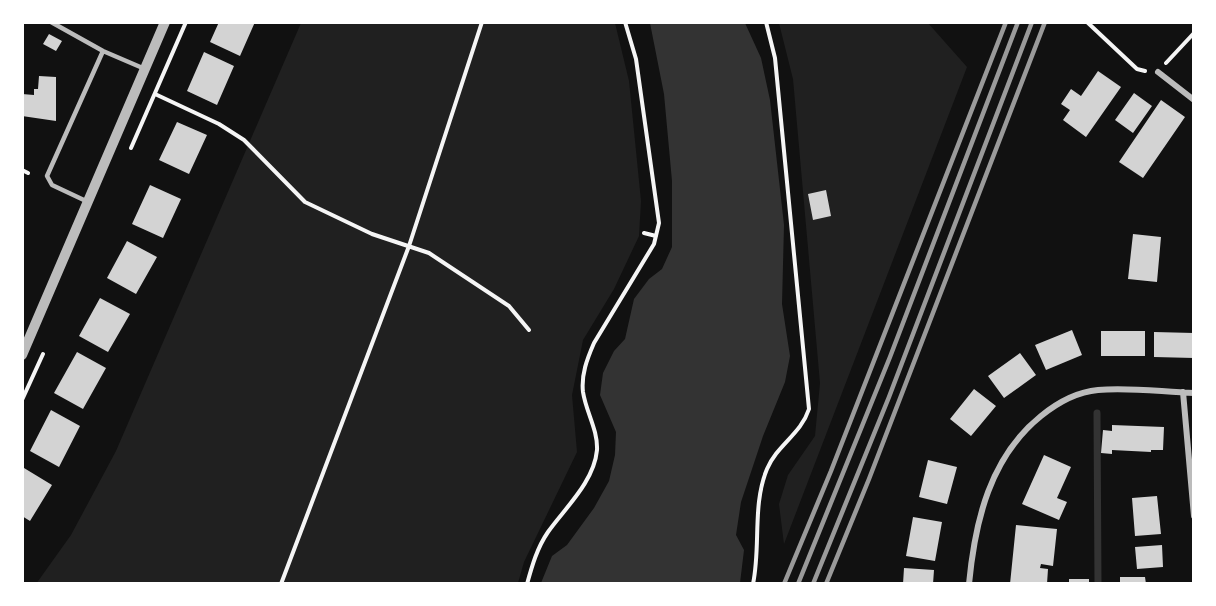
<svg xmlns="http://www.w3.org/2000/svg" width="1216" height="606" viewBox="0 0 1216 606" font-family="Helvetica,sans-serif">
  <rect width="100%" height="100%" fill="#111"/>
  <path fill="#202020" d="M301 23H615L629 81 641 201 639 236 614 289 583 340 572 395 577 452 524 562 518 583 36 584 71 535 116 451Z
    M779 23H928L967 67 784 544 779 504 788 475 815 436 820 383 793 79Z"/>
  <path fill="#333" d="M650 23H745L761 58 770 100 784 225 782 304 790 356 785 382 763 436 741 502 736 535 744 550 740 583H541L552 556 567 545 594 508 609 481 615 455 616 432 600 395 603 373 614 351 625 339 634 299 649 279 662 269 672 247V181L664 94Z"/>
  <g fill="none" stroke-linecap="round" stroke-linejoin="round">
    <path stroke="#333" stroke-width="7" d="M1097 413 1098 584"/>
  </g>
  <path fill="#d3d3d3" d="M219 22H255L240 56 210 42Z
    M49 34 62 41 56 51 43 44Z
    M204 52 234 66 217 105 187 91Z
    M1098 71 1121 87 1086 137 1063 120 1070 110 1061 104 1071 89 1081 96Z
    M39 76 56 77V121L22 116V94L34 95V89H38Z
    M1134 93 1152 106 1133 133 1115 120Z
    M1161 100 1185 117 1143 178 1119 162Z
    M177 122 207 135 189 174 159 160Z
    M150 185 181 199 163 238 132 224Z
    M826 190 831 216 813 220 808 194Z
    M1133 234 1161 237 1157 282 1128 279Z
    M127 241 157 257 136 294 107 278Z
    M100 298 130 314 108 352 79 336Z
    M1072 330 1082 355 1046 370 1035 345Z
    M1101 331H1145V356H1101Z
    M1154 332 1194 333V358L1154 357Z
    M77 352 106 368 83 409 54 393Z
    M1020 353 1036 375 1004 398 988 376Z
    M974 389 996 406 971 436 950 419Z
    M51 410 80 426 59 467 30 451Z
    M1112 425 1164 427 1163 450H1151V452L1112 450V454L1101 453 1103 430 1112 431Z
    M1044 455 1071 467 1057 498 1067 502 1059 520 1022 504Z
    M928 460 957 467 947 504 919 497Z
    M24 468 52 485 30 521 22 516Z
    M1157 496 1161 534 1135 536 1132 498Z
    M913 517 942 522 935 561 906 556Z
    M1016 525 1057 529 1053 566 1041 564 1040 568 1048 569 1047 584H1010Z
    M1162 545 1163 567 1137 569 1135 547Z
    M904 568 934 570 933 584H903Z
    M1120 577H1145L1146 584H1120Z
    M1069 579H1089V584H1069Z"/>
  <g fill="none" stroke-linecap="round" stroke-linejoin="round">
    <path stroke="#f5f5f5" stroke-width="4" d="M1087 22 1137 69 1145 71
      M1166 63 1194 33
      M155 94 219 124 244 140 305 202 372 234 429 253 509 306 529 330
      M131 148 186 22
      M22 170 28 173
      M644 233 656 236
      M22 400 43 354
      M281 584 409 246 482 22
      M527 584C532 566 537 548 548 532 565 508 594 482 597 450 598 430 586 412 583 392 581 375 587 359 594 343L654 244 659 223 636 59 625 22
      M753 584C761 546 752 505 767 469 777 445 801 434 809 409L775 58 766 22"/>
    <path stroke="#bcbcbc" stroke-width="4.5" d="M51 22 103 51 145 69
      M86 201 52 185 47 176 103 51"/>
    <path stroke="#bcbcbc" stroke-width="6" d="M1158 72 1194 100
      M1183 392 1194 516
      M969 584C975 521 990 457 1041 416 1057 403 1076 392 1098 390 1129 387 1162 392 1194 393"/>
    <path stroke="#bcbcbc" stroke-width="10" d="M22 355 165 22"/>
    <path stroke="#9a9a9a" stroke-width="4.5" d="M784 584 831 471 1006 22
      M798 584 890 357 1018 22
      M813 584 889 397 1032 22
      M826 584 869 479 1045 22"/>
  </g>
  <rect width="1216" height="606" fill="none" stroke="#ffffff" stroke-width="48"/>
</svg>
